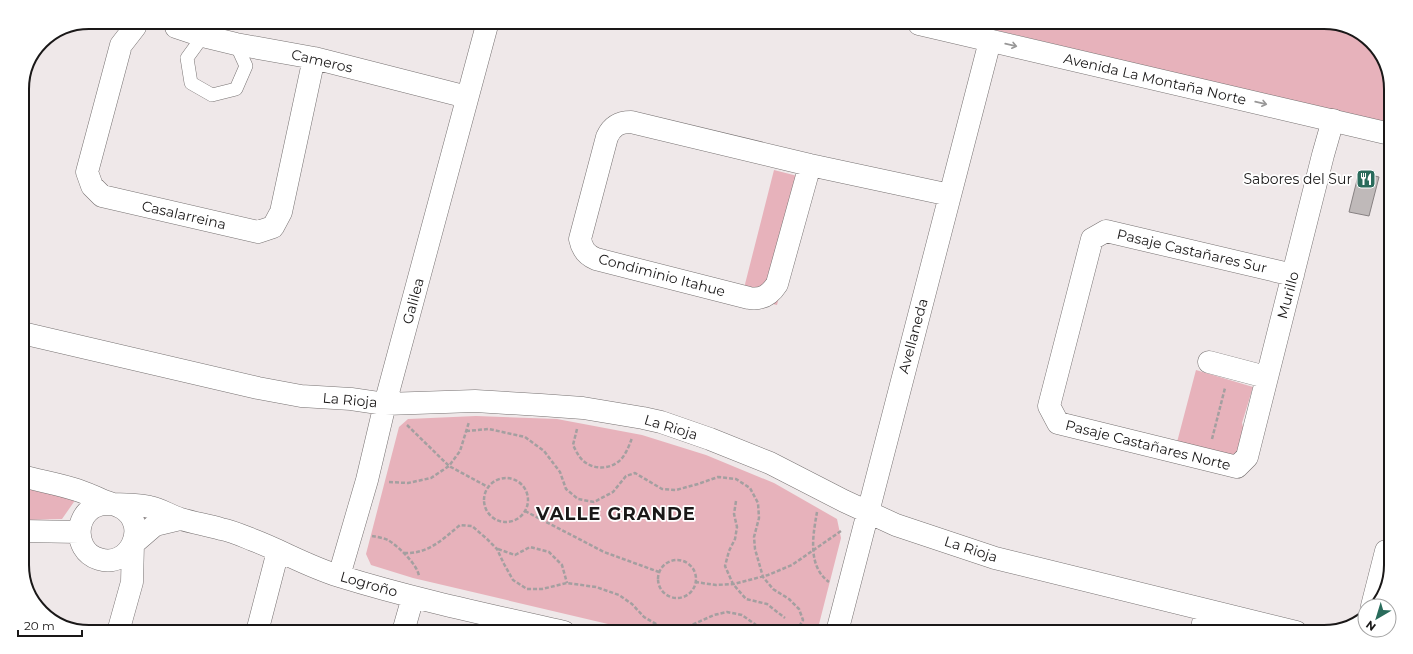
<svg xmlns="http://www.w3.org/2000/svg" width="1413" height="654" viewBox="0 0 1413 654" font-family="Montserrat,sans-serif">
  <rect width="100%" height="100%" fill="#efe8e9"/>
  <path fill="#e7b2bb" d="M1324 22 1350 27 1380 51 1391 84 1390 124 965 23Z
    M774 170 809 179 777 305 742 296Z
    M1196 370 1253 387 1242 423 1245 434 1240 451 1225 459 1176 446Z
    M476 416 557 419 642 435 706 455 774 483 837 519 841 538 817 632H642L413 578 371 565 366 554 399 427 408 419Z
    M22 486 76 499 62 519 22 520Z"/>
  <path fill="#bfb9b9" stroke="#878182" d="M1359 172 1379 177 1369 216 1349 212Z"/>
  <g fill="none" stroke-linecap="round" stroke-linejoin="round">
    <defs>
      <path id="lane" d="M203 36 187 58 191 83 212 95 236 89 246 66 236 44"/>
      <path id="street" d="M135 27 121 45 87 172 92 186 102 196 258 232 273 227 281 212 314 58
        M176 27 203 36 236 44 314 58 467 97
        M810 165 777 284C770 295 762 300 749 298L596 259C586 255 582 249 580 239L607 137C612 126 619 122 631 122L810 165 950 195
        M1293 275 1106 231 1092 239 1049 406 1058 423 1237 467 1247 457 1323 155 1333 120
        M22 333 258 388 301 396 351 399 385 404 475 401 541 405 583 408 643 418 661 422 710 439 770 463 844 501 896 525 995 558 1296 632
        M1209 362 1266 377
        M22 476C40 481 59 484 77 490 86 493 95 497 104 501 110 503 117 505 122 508 150 525 130 569 99 559 70 550 75 506 105 504 119 504 136 504 150 507 161 509 170 516 181 519 194 523 208 525 221 529 232 531 243 536 253 540 282 551 309 567 339 576 413 599 489 615 564 632
        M22 531 79 532
        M339 576 367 480 385 404 487 25
        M1372 606 1386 551
        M118 632 132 582 133 544 155 525 180 519
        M257 632 278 551
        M403 632 413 597
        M837 632 990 41
        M1201 632 1206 610"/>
      <path id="secondary" d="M919 24 1390 134"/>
    </defs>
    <use href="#lane" stroke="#777272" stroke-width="14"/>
    <use href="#street" stroke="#777272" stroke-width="23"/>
    <use href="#secondary" stroke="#777272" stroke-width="23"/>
    <path stroke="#a49fa0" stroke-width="2.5" stroke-dasharray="4 2" stroke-linecap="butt" d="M407 425 449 466 488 487
      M577 429 573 445C575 449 577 453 579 456 588 469 606 471 618 462 625 457 629 446 632 438
      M466 431 489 429 525 437 544 451 560 472 566 489 578 499 594 502 613 492 626 476 635 473 662 489 676 490 698 484 718 477 736 479 750 488 758 503 759 518 754 537 755 549 763 577 773 589 789 599 799 609 803 620 796 632
      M1212 439 1225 388
      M484 500a22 22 0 1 1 44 0a22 22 0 1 1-44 0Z
      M389 482 408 483 431 478 449 466 460 451 469 422
      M736 501 734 514 737 527 735 539 729 551 725 566 733 584 746 599 767 604 785 618
      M525 511 604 552 659 572
      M817 512C813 535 807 566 829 582
      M372 536C377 537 384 538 388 540 399 547 417 564 419 576
      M498 549 515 555 530 547 549 552 562 565 567 583
      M404 553C428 554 442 540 460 525L472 526 487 539 497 549 504 564 513 580 527 589H542L567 583 596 587 619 595 632 604 644 617 661 627 677 629 694 624 714 615 727 612 742 615 766 632
      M658 579a19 19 0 1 1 38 0a19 19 0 1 1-38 0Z
      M695 582 716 585 734 584 768 575 792 565 841 531"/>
    <use href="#lane" stroke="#fff" stroke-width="13"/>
    <use href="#street" stroke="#fff" stroke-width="22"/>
    <use href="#secondary" stroke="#fff" stroke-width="22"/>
  </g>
  <defs><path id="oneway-shaft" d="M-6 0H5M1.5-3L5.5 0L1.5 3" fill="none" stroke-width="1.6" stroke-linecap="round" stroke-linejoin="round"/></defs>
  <g stroke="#989797">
    <use href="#oneway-shaft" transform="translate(1011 45) rotate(13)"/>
    <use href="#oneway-shaft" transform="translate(1261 103) rotate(13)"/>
  </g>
  <defs>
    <symbol id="restaurant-square" viewBox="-11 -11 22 22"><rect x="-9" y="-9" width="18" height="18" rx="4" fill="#296b5b" stroke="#fff"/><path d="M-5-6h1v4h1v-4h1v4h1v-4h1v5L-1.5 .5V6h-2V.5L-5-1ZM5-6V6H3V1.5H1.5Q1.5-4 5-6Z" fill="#fff"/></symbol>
  </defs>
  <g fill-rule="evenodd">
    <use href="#restaurant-square" x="1355" y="168" width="22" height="22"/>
  </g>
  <g text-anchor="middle" stroke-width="3.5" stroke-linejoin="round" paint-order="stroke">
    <g font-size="14" fill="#1a1818" stroke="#fff">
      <text transform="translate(322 61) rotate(13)" y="5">Cameros</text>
      <text transform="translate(1155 79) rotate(13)" y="5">Avenida La Montaña Norte</text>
      <text transform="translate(184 215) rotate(13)" y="5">Casalarreina</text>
      <text transform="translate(1192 251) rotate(13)" y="5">Pasaje Castañares Sur</text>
      <text transform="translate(662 275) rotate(15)" y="5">Condiminio Itahue</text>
      <text transform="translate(1288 295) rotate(-75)" y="5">Murillo</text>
      <text transform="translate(413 301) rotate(-75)" y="5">Galilea</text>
      <text transform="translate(913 336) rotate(-75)" y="5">Avellaneda</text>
      <text transform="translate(350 400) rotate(5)" y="5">La Rioja</text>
      <text transform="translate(671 427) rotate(17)" y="5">La Rioja</text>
      <text transform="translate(1148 445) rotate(14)" y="5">Pasaje Castañares Norte</text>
      <text transform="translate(971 549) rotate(18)" y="5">La Rioja</text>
      <text transform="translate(369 584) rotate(16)" y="5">Logroño</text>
    </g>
    <g font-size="14" fill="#1a1818" stroke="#fff" text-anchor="end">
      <text x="1352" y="184">Sabores del Sur</text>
    </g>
    <g font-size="18" font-weight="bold" letter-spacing="1" fill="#1a1818" stroke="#fff">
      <text x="616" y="520">VALLE GRANDE</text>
    </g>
  </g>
  <path d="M0 0H1413V654H0ZM89 29H1324A60 60 0 0 1 1384 89V565A60 60 0 0 1 1324 625H89A60 60 0 0 1 29 565V89A60 60 0 0 1 89 29Z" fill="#fff" fill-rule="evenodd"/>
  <path fill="none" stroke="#1a1818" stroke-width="2" d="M89 29H1324A60 60 0 0 1 1384 89V565A60 60 0 0 1 1324 625H89A60 60 0 0 1 29 565V89A60 60 0 0 1 89 29Z"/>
  <g transform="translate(1377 618) rotate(218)"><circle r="19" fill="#ffffff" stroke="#a3a3a3"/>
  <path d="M0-3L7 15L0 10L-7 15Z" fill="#296b5b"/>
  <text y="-6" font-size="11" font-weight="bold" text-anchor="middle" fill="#1a1818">N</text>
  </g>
  <path d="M18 630v6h64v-6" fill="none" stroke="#1a1818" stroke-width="2"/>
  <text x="24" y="630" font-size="12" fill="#1a1818" stroke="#ffffff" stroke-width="3" paint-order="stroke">20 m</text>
</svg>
